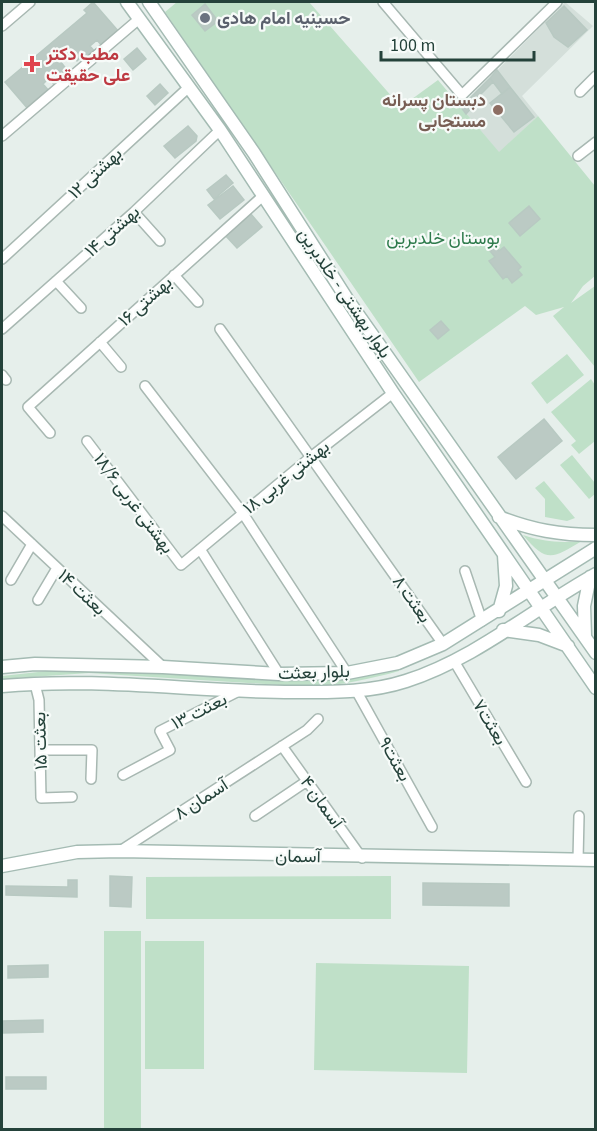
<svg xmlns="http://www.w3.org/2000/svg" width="597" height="1131" viewBox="0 0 597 1131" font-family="'Source Sans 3',Vazirmatn,sans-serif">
  <rect width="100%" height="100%" fill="#e6efeb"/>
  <path fill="#d4dfda" d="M565 2 593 26 522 96 538 116 499 153 461 107Z"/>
  <path fill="#bfe0c8" d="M177 2H309L401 107 438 80 499 152 538 116 595 186V276L583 286 571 303 595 286V367L553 316 564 307 536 315 525 306 419 382 165 12Z
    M567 354 584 375 547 404 531 383Z
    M591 379 595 385V441L579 454 571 445 576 441 551 412Z
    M572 455 595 483V494L589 499 560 465Z
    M544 481 575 518 567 521 545 517V499L535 488Z
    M523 535C544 542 561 543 582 541 553 558 547 564 523 535Z
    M399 667V671C370 679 342 685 312 687L89 673 2 679V676L47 671 95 670 315 681 358 676Z
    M391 876V919H146V877Z
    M104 931H141V1129H104Z
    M204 941V1069H145V941Z
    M316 963 469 966 467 1073 314 1070Z"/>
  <path fill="#bbcac4" stroke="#b8c9c2" stroke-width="1.5" d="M93 2 119 32 102 46 97 40 90 46 95 52 85 60 82 56 77 61 70 53 60 61 67 70 62 74 65 77 55 86 49 78 43 84 49 91 28 109 5 82 87 13 84 10Z
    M205 4 218 21 205 31 192 15Z
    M564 6 587 30 568 47 554 37 546 23Z
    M137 48 146 59 133 70 124 59Z
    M497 70 510 87 502 94 490 78Z
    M490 78 493 82 471 104 473 106 466 114 461 107Z
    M160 84 168 93 155 105 147 96Z
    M510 87 534 117 514 132 490 103Z
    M188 126 197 136 196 141 175 158 164 146Z
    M226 175 233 183 214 199 207 190Z
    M233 186 244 200 220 219 208 205Z
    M529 206 540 219 520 236 509 223Z
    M250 213 262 227 237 248 225 235Z
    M496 247 499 251 504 247 521 267 518 270 522 275 512 283 507 276 503 279 489 261 495 257 490 251Z
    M441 321 449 330 438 339 430 330Z
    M544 419 562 441 516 479 498 457Z
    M110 876 132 877 131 907 110 906Z
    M68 880H77V897L6 895V886L68 887Z
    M423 883 509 884V906L423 905Z
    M48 965V977L8 978V966Z
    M43 1020V1032L3 1033V1021Z
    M6 1077H46V1089H6Z"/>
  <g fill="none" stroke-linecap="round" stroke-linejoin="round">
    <defs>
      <path id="street" d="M383 2 462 95 557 2
        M2 26 30 2
        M580 92 596 76
        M2 136 139 19
        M578 156 596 142
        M134 212 160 241
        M2 259 189 87
        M174 275 198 302
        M56 281 81 308
        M2 329 134 212 220 130
        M220 329 443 644
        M100 342 121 367
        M2 375 6 380
        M145 386 242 512 347 673
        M50 433 28 407 264 195
        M87 441 181 565 312 456 393 393
        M2 516 163 667
        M200 549 279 674
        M465 571 482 621
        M11 580 32 544
        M38 600 57 568
        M454 661 526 782
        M35 684 39 700 41 798 72 797
        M357 692 432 827
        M282 746 362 858
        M41 750H92L91 779
        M123 775 170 750 160 731 239 691
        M255 816 307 781
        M120 851 307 730 318 719
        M578 860 579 816"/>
      <path id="secondary" d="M127 2 220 130 393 393 596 688
        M149 2 254 153 347 299 596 653
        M499 517C532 530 560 535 596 535
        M499 611 506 586 504 555
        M503 630 539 635 568 646
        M585 636 584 606 590 577
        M2 667 35 664 163 667 279 674 347 673 398 663 443 644 596 548
        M2 686C99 677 196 692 293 692 331 692 369 693 406 681 475 659 533 609 596 574
        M2 866 77 852 120 851 596 860"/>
    </defs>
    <use href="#street" stroke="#a8b8b2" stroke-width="12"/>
    <use href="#secondary" stroke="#a4bbb3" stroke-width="15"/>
    <use href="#street" stroke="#fff" stroke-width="9"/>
    <use href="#secondary" stroke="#fff" stroke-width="12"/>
  </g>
  <circle fill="#6b7280" stroke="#f7fbf9" stroke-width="2" cx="205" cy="18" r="6"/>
  <path fill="#e0444e" stroke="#f7fbf9" stroke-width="2" d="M29 55h6v6h6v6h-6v6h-6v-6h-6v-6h6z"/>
  <circle fill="#8d6e63" stroke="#f7fbf9" stroke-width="2" cx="498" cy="110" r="6"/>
  <g text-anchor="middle" stroke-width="4.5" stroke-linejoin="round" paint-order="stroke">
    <g font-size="18" font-weight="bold" fill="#5b616d" stroke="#f7fbf9" text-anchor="start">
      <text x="217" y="24">حسینیه امام هادی</text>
    </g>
    <g font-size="18" font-weight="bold" fill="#be3a42" stroke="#f7fbf9" text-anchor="start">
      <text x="46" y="60">مطب دکتر<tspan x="46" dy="21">علی حقیقت</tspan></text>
    </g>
    <g font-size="18" font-weight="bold" fill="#785e54" stroke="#f7fbf9" text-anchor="end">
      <text x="486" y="106">دبستان پسرانه<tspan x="486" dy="21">مستجابی</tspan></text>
    </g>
    <g font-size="18" fill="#24423a" stroke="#f7fbf9">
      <text transform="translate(95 173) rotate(-43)" y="6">۱۲ بهشتی</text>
      <text transform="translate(112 231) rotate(-42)" y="6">۱۴ بهشتی</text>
      <text transform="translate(345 293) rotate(56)" y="6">بلوار بهشتی - خلدبرین</text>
      <text transform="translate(145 301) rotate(-42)" y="6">۱۶ بهشتی</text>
      <text transform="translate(286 477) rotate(-39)" y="6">بهشتی غربی ۱۸</text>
      <text transform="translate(134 503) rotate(53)" y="6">بهشتی غربی ۱۸/۶</text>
      <text transform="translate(82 592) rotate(43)" y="6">بعثت ۱۴</text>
      <text transform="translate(412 599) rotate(55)" y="6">۸ بعثت</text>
      <text transform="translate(314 672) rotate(-2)" y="6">بلوار بعثت</text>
      <text transform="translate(199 711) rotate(-27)" y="6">۱۳ بعثت</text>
      <text transform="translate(490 722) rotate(59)" y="6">بعثت۷</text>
      <text transform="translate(40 741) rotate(-92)" y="6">بعثت ۱۵</text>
      <text transform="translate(395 759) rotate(61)" y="6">بعثت۹</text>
      <text transform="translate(201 799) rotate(-33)" y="6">۸ آسمان</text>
      <text transform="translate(322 802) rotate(54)" y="6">۴ آسمان</text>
      <text transform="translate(298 856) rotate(1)" y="6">آسمان</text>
    </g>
    <g font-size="18" fill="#2d7a4b" stroke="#f7fbf9">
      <text x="443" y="244">بوستان خلدبرین</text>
    </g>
  </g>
  <rect width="597" height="1131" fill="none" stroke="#24423a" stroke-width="6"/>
  <path d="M381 51v9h153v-9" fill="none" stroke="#24423a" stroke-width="3"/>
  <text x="390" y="51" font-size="18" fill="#24423a" stroke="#f7fbf9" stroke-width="4.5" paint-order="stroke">100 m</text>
</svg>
